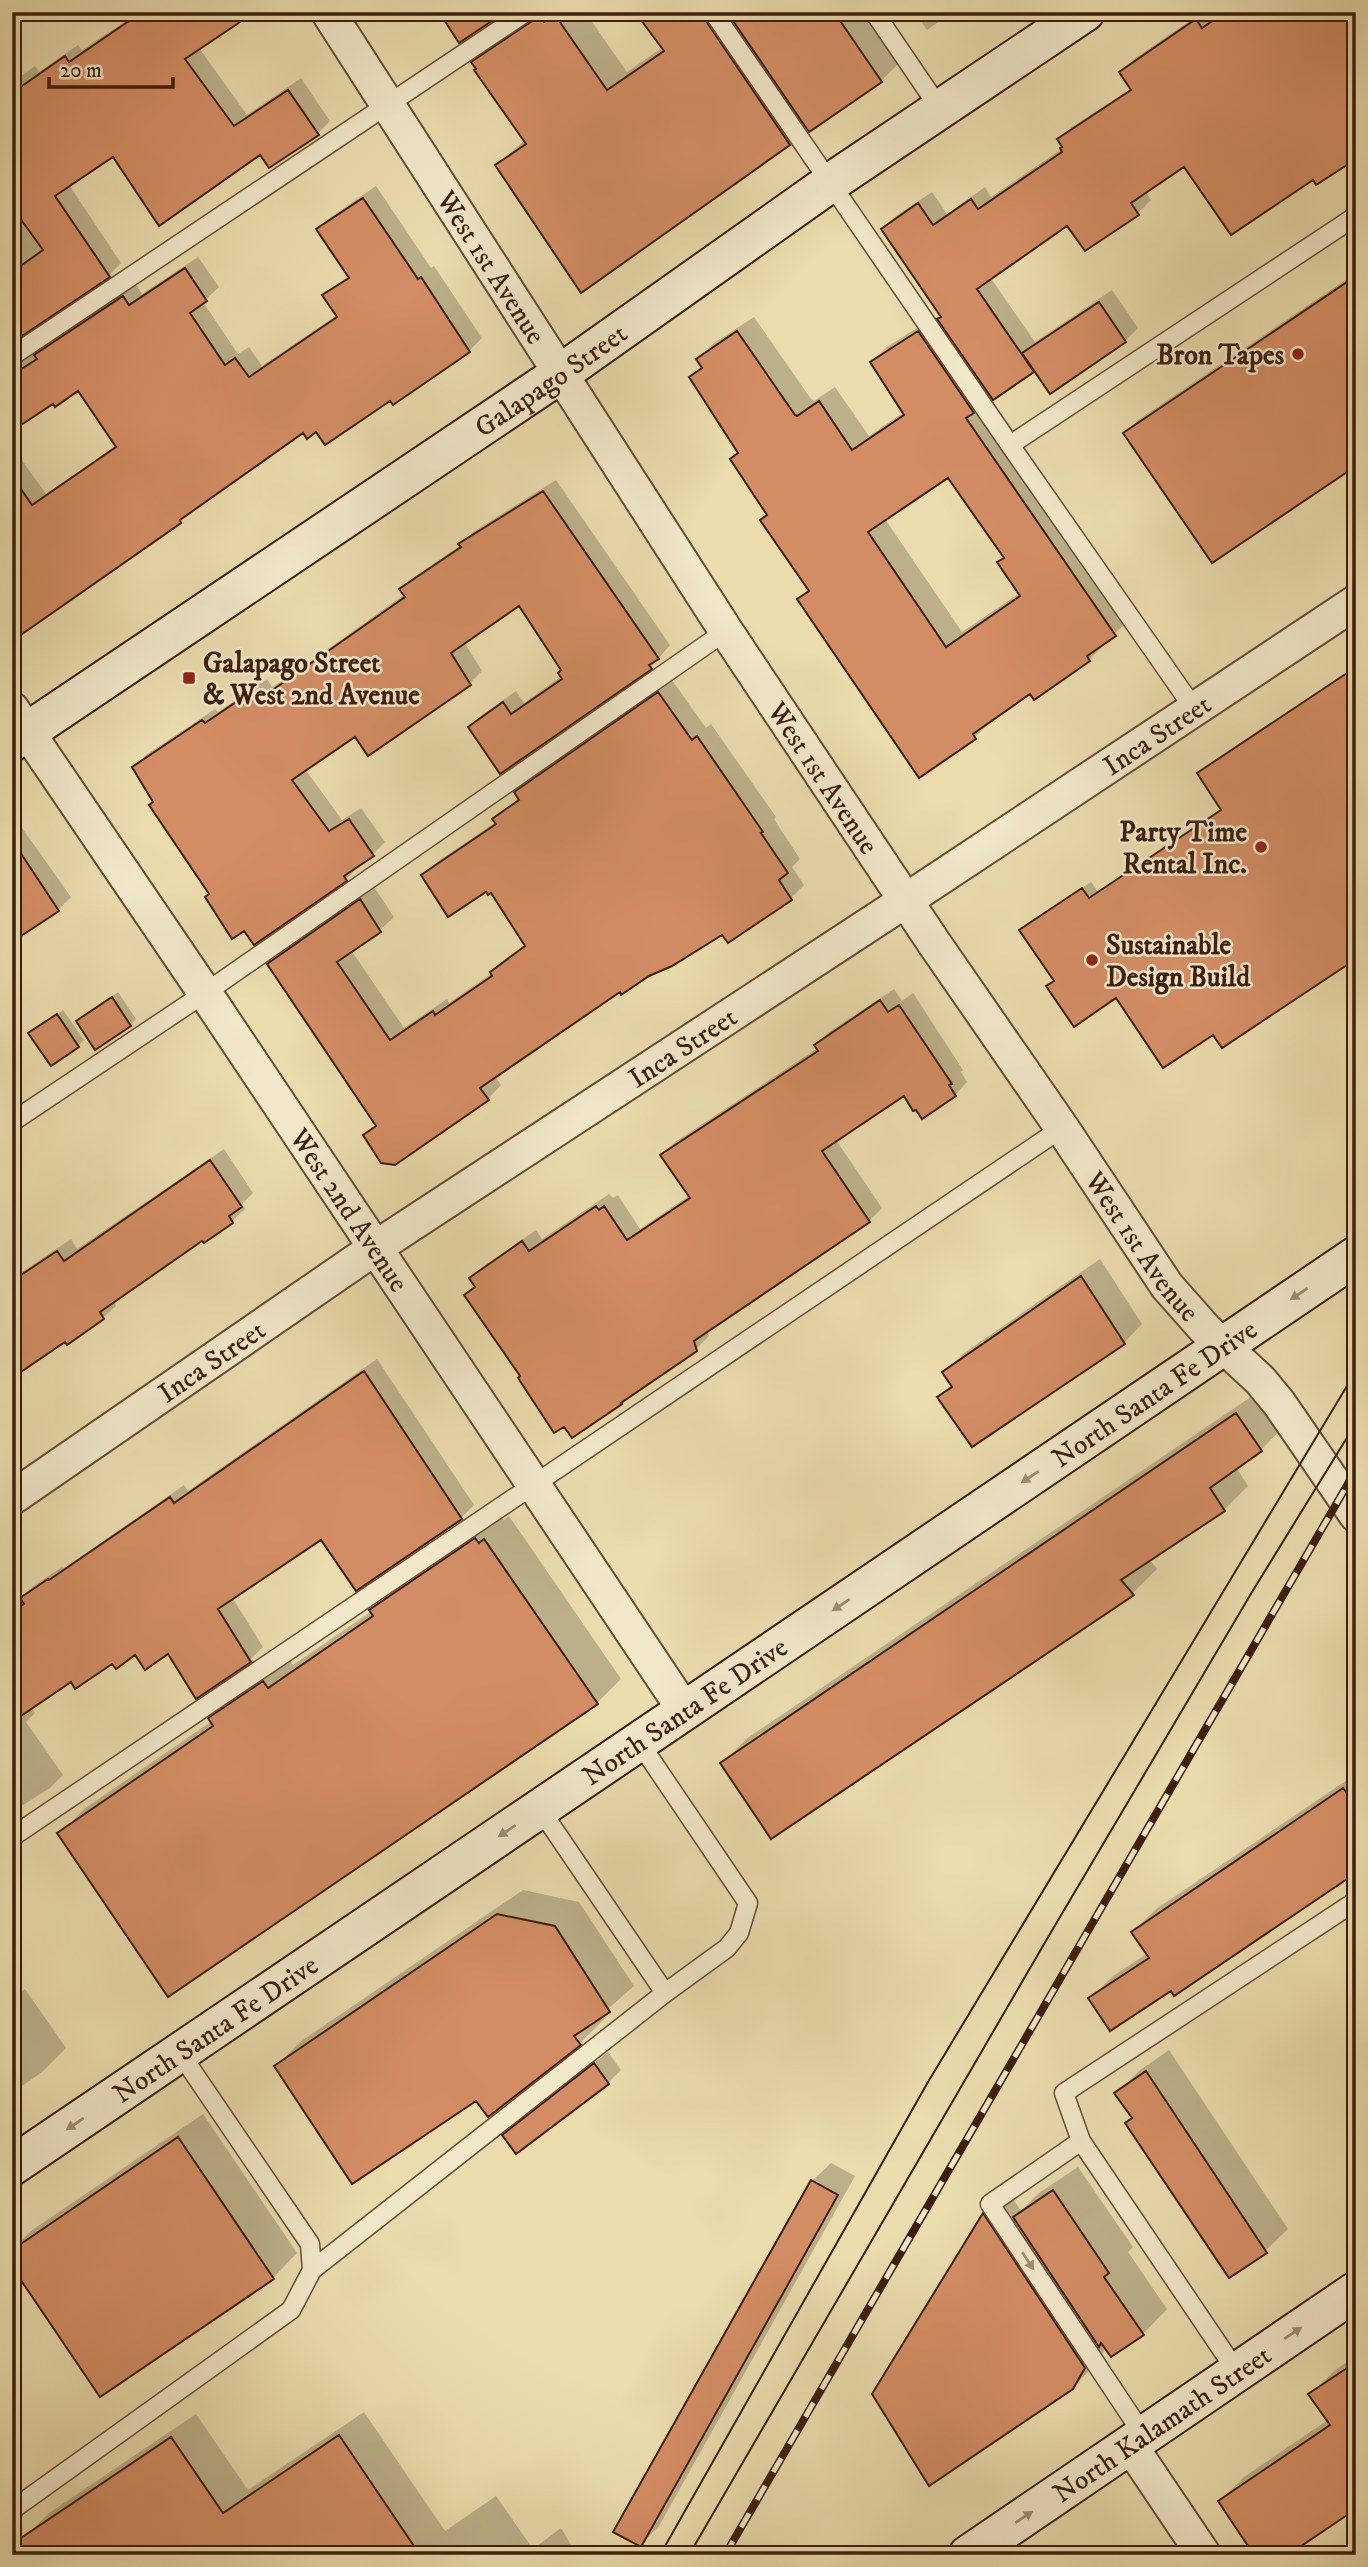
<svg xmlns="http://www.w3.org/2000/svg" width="1368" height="2567" viewBox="0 0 1368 2567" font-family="'IM FELL DW Pica',serif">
  <rect width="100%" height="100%" fill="#eadcad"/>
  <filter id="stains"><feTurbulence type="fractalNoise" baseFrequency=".00286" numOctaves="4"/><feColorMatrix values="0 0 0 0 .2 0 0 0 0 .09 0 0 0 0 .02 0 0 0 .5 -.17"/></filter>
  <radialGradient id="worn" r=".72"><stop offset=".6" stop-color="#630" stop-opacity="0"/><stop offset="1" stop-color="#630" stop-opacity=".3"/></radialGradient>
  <path fill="#0003" fill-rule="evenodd" d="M129 12H244L199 48 247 115 301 78 330 121 317 134 260 152 113 155 69 185 121 263 109 275 13 339 12 344V78L14 81 35 66 39 72 78 45 82 50 132 17Z
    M539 12H585L627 72 663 47 637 12H866L900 62 881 81 807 126 789 144 582 291 497 165 525 140 474 62 493 43Z
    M915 12H953L927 30Z
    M1203 12H1214L1216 16 1222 12H1356L1313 177 1185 164 1145 191 1151 200 1138 213 1085 249 1067 224 990 277 1035 342 1112 290 1138 328 1125 341 1035 369 993 398 991 394 981 403 1131 619 1104 643 1105 644 1089 660 1031 692 990 722 975 737 799 599 809 589 762 520 768 513 740 452 691 378 703 366 698 359 714 343 754 317 811 399 814 401 835 387 869 436 904 412 872 362 888 346 935 317 938 321 942 316 883 229 896 216 932 192 947 214 985 187 991 197 1062 149 1064 147 1059 140 1072 127 1132 88 1121 72 1134 59ZM948 475 1005 557 999 563 1020 593 962 632 885 519Z
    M376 186 431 268 434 266 482 338 469 351 391 399 317 430H303L192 509 180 521 12 613V446L46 494 117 445 79 388 53 401 12 429V363L21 354 33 353 136 284 142 294 198 257 219 287 203 302 238 354 249 347 262 366 337 315 325 296 349 275 318 229 331 217Z
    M1356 273V464L1125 433 1138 420Z
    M556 480 670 645 651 667 501 771 470 727 482 715 516 691 524 703 562 676 563 670 520 604 464 642 482 671 470 683 355 735 305 769 342 820 361 808 385 842 373 854 357 865 358 867 346 879 245 929 210 894 134 767 146 755 215 709 218 712 267 679 272 687 289 677 405 594 402 589 414 577 461 545 473 532Z
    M1356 669 1213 1032 1117 996 1048 986 1055 979 1022 930 1029 922 1091 882 1098 892 1223 808 1199 773Z
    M672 680 706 728 711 724 776 817 774 819 800 859 792 867 804 885 791 898 723 933 620 990 495 1076 501 1085 488 1099 365 1136 377 1124 269 964 282 951 374 887 394 917 380 930 351 950 404 1028 447 999 449 1003 492 973 505 959 526 944 492 891 423 876 437 862 496 822 494 820 519 798 516 793 529 779Z
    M20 825 71 897 58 910 12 940V830Z
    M894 989 902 1001 913 993 963 1070 961 1072 967 1082 955 1095 904 1093 836 1140 882 1208 869 1221 707 1330 709 1336 696 1349 522 1376 466 1295 476 1285 472 1279 484 1266 536 1230 542 1239 609 1194 613 1198 618 1195 640 1229 690 1195 662 1155 675 1142 818 1048 816 1045 829 1032Z
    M118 992 136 1019 130 1025 78 1021Z
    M63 1010 84 1040 78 1046 31 1033Z
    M224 1149 253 1193 242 1204 245 1209 232 1221 204 1240 203 1238 113 1301 116 1306 103 1318 66 1340 12 1376V1279L71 1239 77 1249Z
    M1100 1259 1142 1324 1124 1343 939 1397 952 1384 945 1372 964 1353Z
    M377 1359 474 1505 461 1518 356 1589 322 1537 232 1597 263 1647 250 1660 196 1697 168 1652 136 1653 71 1680 31 1707 35 1713 26 1722 63 1775 50 1788 12 1812V1604L35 1585 62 1567 63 1569 184 1485 188 1491Z
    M1261 1390 1285 1425 1261 1450 1236 1467 1248 1486 1224 1510 1149 1559 1157 1569 1133 1593 772 1837 722 1764 746 1739Z
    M500 1515 504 1520 509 1516 621 1679 597 1703 60 1834 84 1809 212 1721 210 1719 234 1694 288 1658 293 1665 372 1611 395 1586Z
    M1356 1774V1871L1171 1989 1091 1998 1113 1976 1148 1953 1133 1932 1156 1909Z
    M523 1890 579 1902 634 1986 601 2015 604 2019 580 2043 488 2115 476 2099 276 2066 300 2042Z
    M25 1989 66 2048 42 2072 12 2093V1998Z
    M1169 2050 1288 2229 1265 2251 1127 2123 1133 2117 1116 2094 1139 2071Z
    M608 2052 621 2070 608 2083 517 2152 504 2136 517 2123Z
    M203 2114 297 2253 273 2278 12 2264V2249L31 2231Z
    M831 2163 855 2176 659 2526 640 2545 812 2181Z
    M1078 2167 1133 2247 1128 2252 1167 2309 1143 2334 1106 2347 1097 2363 1072 2388 984 2215 1008 2191 1021 2211 1039 2193Z
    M1356 2356V2507L1220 2501 1244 2477 1328 2420 1311 2394 1335 2370Z
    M364 2412 445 2531 496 2496 533 2549 561 2528 577 2555H37L25 2537 49 2513 196 2414 248 2490Z"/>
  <path fill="#d38d64" stroke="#3d1d0d" stroke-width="2" fill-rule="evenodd" d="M142 12H255L185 59 234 126 288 90 319 135 269 168 260 155 159 226 113 157 55 196 110 277 22 336 12 321V272L43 250 12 207V93L65 56 69 62Z
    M439 12H505L459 43Z
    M537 12 544 22 555 15 607 90 664 51 635 12H702L704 18 790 145 581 293 495 165 526 144 474 70 476 69 471 62 532 21Z
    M727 12H834L882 82 809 132Z
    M1225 12H1356V159L1316 185 1313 180 1231 235 1184 167 1131 203 1139 215 1085 251 1067 226 977 289 1034 372 993 400 937 319 941 317 881 229 918 203 933 225 971 199 978 209 1062 152 1060 148 1062 147 1057 139 1131 90 1119 72 1196 19 1202 28Z
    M363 198 418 279 421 277 470 352 393 405 390 401 325 445 316 432 307 439 303 433 180 520 181 523 12 641V476L32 505 116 447 78 391 55 407 53 404 12 431V375L37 359 34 355 123 296 129 305 185 268 207 301 190 313 225 365 235 358 249 377 337 317 322 295 349 278 316 229Z
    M1356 276V466L1212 563 1123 433Z
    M1099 302 1126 342 1050 394 1022 353Z
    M737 331 795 415 797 416 819 401 852 450 904 415 870 362 918 331 974 413 966 418 1116 636 1087 656 1090 661 1034 700 1030 694 973 734 976 739 919 778 797 599 809 591 760 520 767 515 730 459 738 453 689 377 702 368 696 359ZM948 478 1004 558 997 562 1020 596 946 647 868 532Z
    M543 491 659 659 649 665 652 669 500 774 468 727 503 702 511 714 562 679 558 673 561 670 519 606 451 653 471 685 368 756 355 737 292 780 329 831 349 819 374 856 344 876 347 881 254 945 244 931 232 939 205 897 209 894 149 805 153 802 132 767 202 720 205 723 254 690 259 698 274 689 405 597 399 589 461 547 458 544Z
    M1356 667V959L1222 1048 1213 1035 1163 1068 1116 998 1074 1027 1046 986 1054 981 1019 930 1082 888 1089 898 1221 810 1197 773Z
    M658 692 692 740 697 736 763 832 761 833 788 873 779 880 792 900 728 943 722 935 672 966 649 976 621 995 620 992 480 1088 489 1100 395 1165 381 1163 363 1135 376 1126 267 964 360 899 381 932 337 962 390 1040 433 1011 435 1015 492 976 490 972 525 946 491 893 488 895 486 892 448 917 421 875 496 824 492 819 519 800 514 792Z
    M12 840 59 911 12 942Z
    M112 997 131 1026 95 1050 76 1021Z
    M880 1000 888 1012 899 1005 952 1084 949 1085 956 1096 922 1119 916 1110 913 1111 904 1096 822 1151 870 1222 694 1341 697 1351 621 1403 622 1404 572 1438 564 1427 554 1433 518 1378 520 1376 464 1295 475 1287 469 1278 522 1241 529 1251 596 1206 599 1210 604 1206 627 1240 690 1198 660 1155 818 1051 814 1045Z
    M57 1014 79 1047 51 1066 28 1033Z
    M210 1160 242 1207 229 1216 233 1223 204 1243 202 1241 100 1312 104 1319 67 1345 65 1342 12 1378V1281L57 1251 64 1261Z
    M1081 1276 1125 1344 972 1447 937 1397 952 1387 942 1372Z
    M364 1371 462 1519 356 1591 321 1540 218 1609 251 1662 196 1699 168 1654 145 1670 135 1655 116 1669 112 1664 75 1689 71 1682 12 1722V1611L24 1604 20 1598 48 1579 49 1580 170 1497 174 1503Z
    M1236 1413 1262 1451 1210 1488 1225 1511 1121 1580 1134 1595 771 1839 720 1763Z
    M475 1538 479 1543 484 1539 598 1704 168 1997 57 1833 213 1726 208 1718 263 1681 268 1688 373 1616 369 1610Z
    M1343 1788 1356 1806V1873L1174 1996 1171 1991 1110 2031 1088 1998 1149 1958 1131 1932Z
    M497 1914 555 1926 610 2012 574 2036 581 2045 488 2117 476 2101 352 2184 274 2066Z
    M594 2063 609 2084 516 2154 502 2135Z
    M1146 2071 1267 2253 1229 2278 1125 2123 1132 2118 1114 2093Z
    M178 2137 274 2279 100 2397 12 2267V2250Z
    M811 2180 838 2195 641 2547 613 2532Z
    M1053 2190 1109 2273 1104 2277 1144 2335 1111 2357 1101 2343 1099 2347 1013 2217Z
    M983 2213 1085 2368 1073 2389 929 2486 872 2394Z
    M1356 2362V2509L1288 2555H1254L1218 2501 1330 2425 1308 2394Z
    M339 2435 420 2555H12V2544L171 2437 223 2513Z"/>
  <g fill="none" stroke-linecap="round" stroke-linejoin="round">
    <defs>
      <path id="lane" d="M713 12 1010 445 1195 710
        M874 12 940 109
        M12 356 526 12
        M1010 445 1356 216
        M12 1122 205 993 726 631
        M639 1742 748 1903 739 1933 727 1948 665 1993
        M12 1837 1062 1128
        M1081 2141 1064 2093 1356 1901
        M312 2270 665 1993 540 1809
        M1144 2436 990 2204 1081 2141 1237 2372
        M12 2510 291 2310 312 2270 310 2244 180 2053"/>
      <g id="street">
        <path id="s1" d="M328 12 726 631 934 943 1062 1128 1167 1286 1205 1329 1260 1380 1279 1403 1356 1515"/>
        <path id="s2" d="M12 709 205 993 685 1711"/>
        <path id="s3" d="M12 1498 375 1248 905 901 1356 602"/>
        <path d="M1130 2445 1204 2555"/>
      </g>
      <g id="secondary">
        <path id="s4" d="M12 742 560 374 830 183 1085 12"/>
        <path id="s5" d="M12 2166 1356 1256"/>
        <path id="s6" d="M968 2555 1356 2291"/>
      </g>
    </defs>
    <use href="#lane" stroke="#684d35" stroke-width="21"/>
    <use href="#street" stroke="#684d35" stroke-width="37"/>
    <use href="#secondary" stroke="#3d1d0d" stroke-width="42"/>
    <use href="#lane" stroke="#f1e8ca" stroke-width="18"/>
    <use href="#street" stroke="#f1e8ca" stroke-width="33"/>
    <use href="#secondary" stroke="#f1e8ca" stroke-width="38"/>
    <path stroke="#3d1d0d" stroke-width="2" d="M660 2555 928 2082 1356 1371
      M689 2555 1047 1939 1252 1592 1356 1423"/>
    <defs>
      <path id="rail" d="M725 2555 1356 1470"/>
    </defs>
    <use href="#rail" stroke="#3d1d0d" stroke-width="8"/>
    <use href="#rail" stroke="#f1e8ca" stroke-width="5" stroke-dasharray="16" stroke-linecap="butt"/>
  </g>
  <defs><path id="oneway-solid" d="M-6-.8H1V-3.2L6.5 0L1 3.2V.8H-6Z" transform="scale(1.75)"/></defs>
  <g fill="#a08d75">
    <use href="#oneway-solid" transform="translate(1299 1294) rotate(146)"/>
    <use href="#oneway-solid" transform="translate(1030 1477) rotate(146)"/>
    <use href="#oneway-solid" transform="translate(841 1605) rotate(146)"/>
    <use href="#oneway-solid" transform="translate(507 1831) rotate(146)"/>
    <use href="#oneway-solid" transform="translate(75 2124) rotate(146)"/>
    <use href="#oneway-solid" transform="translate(1028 2261) rotate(57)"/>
    <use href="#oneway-solid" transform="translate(1293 2333) rotate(-34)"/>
    <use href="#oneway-solid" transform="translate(1024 2517) rotate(-34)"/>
  </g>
  <g fill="#8f2418" stroke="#f1e8ca" stroke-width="2.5">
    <circle cx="1298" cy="354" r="7"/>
    <rect x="182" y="671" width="14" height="14" rx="3.5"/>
    <circle cx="1261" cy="847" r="7"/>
    <circle cx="1092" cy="960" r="7"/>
  </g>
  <g text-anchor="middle" stroke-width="5" stroke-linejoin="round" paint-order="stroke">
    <g font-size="28" fill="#3d1d0d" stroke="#f1e8ca">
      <text dy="10" stroke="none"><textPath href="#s1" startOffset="303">West 1st Avenue</textPath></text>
      <text dy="10" stroke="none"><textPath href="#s4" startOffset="649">Galapago Street</textPath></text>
      <text dy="10" stroke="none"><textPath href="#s3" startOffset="1376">Inca Street</textPath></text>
      <text dy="10" stroke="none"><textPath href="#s1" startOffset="912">West 1st Avenue</textPath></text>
      <text dy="10" stroke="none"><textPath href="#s3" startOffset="808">Inca Street</textPath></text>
      <text dy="10" stroke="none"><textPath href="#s2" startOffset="604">West 2nd Avenue</textPath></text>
      <text dy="10" stroke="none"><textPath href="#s1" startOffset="1479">West 1st Avenue</textPath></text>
      <text dy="10" stroke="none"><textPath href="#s3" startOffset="242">Inca Street</textPath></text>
      <text dy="10" stroke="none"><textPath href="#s5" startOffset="1379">North Santa Fe Drive</textPath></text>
      <text dy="10" stroke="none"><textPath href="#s5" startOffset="812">North Santa Fe Drive</textPath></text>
      <text dy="10" stroke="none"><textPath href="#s5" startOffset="245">North Santa Fe Drive</textPath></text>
      <text dy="10" stroke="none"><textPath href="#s6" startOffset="234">North Kalamath Street</textPath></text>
    </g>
    <g font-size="28" font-weight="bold" fill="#3d1d0d" stroke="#f1e8ca" text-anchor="end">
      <text x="1284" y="364">Bron Tapes</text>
      <text x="203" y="672" text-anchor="start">Galapago Street<tspan x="203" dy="32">&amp; West 2nd Avenue</tspan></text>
      <text x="1247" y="841">Party Time<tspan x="1247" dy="32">Rental Inc.</tspan></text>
      <text x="1106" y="954" text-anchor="start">Sustainable<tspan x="1106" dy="32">Design Build</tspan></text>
    </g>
  </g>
  <rect width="1368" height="2567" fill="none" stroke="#eadcad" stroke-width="42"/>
  <rect x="14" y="14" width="1340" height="2539" fill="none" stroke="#3d1d0d" stroke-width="3.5"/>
  <rect x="21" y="21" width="1326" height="2525" fill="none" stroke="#3d1d0d" stroke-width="2"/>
  <path d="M49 77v10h124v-10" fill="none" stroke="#3d1d0d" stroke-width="3.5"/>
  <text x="60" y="77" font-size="21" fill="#3d1d0d" stroke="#f1e8ca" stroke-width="5" paint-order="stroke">20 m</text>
  <rect width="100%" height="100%" filter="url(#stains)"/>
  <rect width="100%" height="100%" fill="url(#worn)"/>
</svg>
